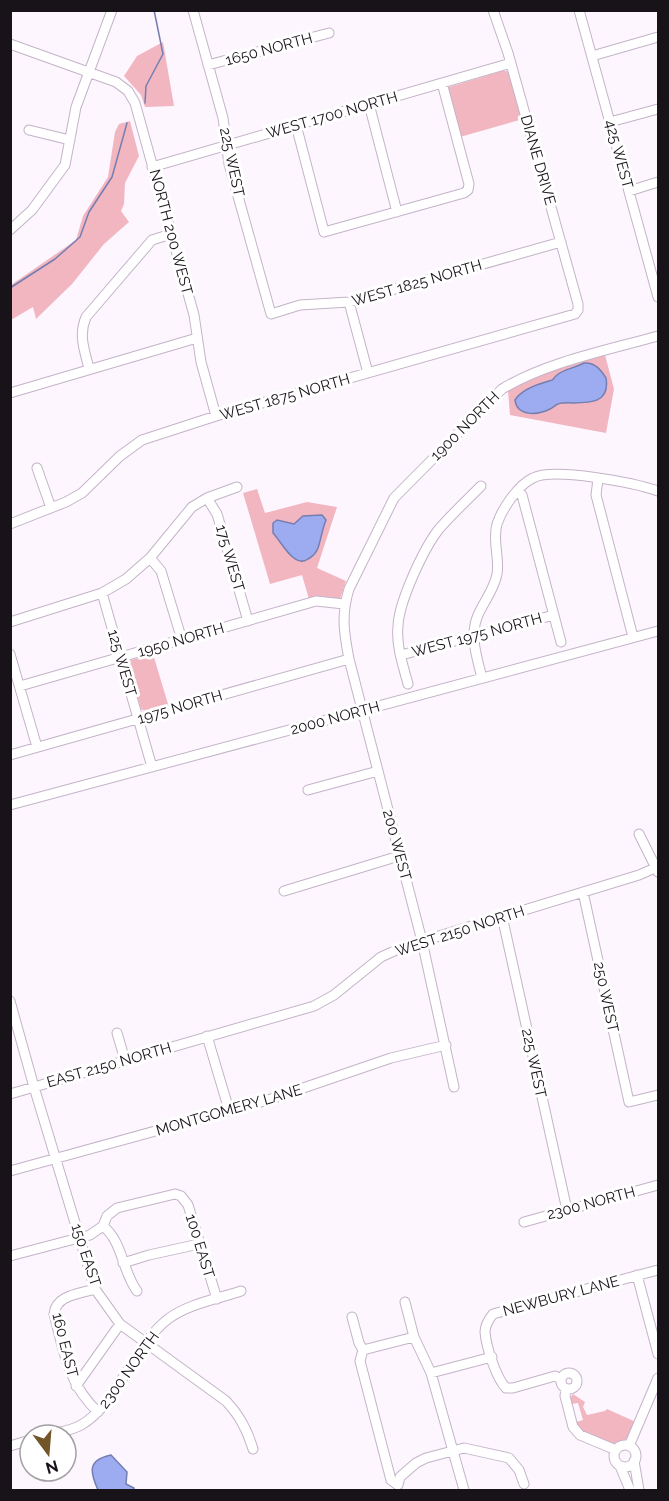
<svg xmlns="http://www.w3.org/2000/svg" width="669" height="1501" viewBox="0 0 669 1501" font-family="Raleway,sans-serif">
  <rect width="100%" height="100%" fill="#fdf6ff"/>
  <path fill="#f2b6c1" d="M163 42 174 106 145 107 141 95 124 76 137 56Z
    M502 71H507L510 75 523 119 460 137 448 94 449 87Z
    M130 121 139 156 125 183 124 204 121 211 129 222 104 244 72 284 36 319 33 307 11 320V285L76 240 83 216 108 177 115 132 119 124Z
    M605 355 614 389 606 433 510 415 508 391 525 379Z
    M257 489 265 513 307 502 337 507 317 568 346 581 340 599 320 596 309 599 302 575 270 584 243 493Z
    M153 654 168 704 145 711 141 709 128 663 131 660Z
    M573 1394 585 1402 583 1407 587 1415 605 1411 607 1409 636 1422C632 1430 630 1438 622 1442 611 1449 580 1434 576 1422L583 1420 578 1403 571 1404 570 1398Z"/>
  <path fill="#9dacf1" stroke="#757eb0" stroke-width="1.5" d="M584 363C595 362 601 370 606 378 611 408 581 402 562 403 557 403 554 407 550 409 538 415 517 417 515 400 521 390 538 384 549 381 555 380 552 379 557 375 564 369 575 368 584 363Z
    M322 515 326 520C322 530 321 539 318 548 316 553 312 557 308 559 294 569 281 541 273 533V523L277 520 294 524 303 516Z
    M111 1455 127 1472 126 1484 134 1488V1490H98C90 1472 87 1460 111 1455Z"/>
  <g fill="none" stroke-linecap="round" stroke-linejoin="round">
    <path stroke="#757eb0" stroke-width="1.5" d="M145 103 146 86 163 54 154 10
      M10 288 55 259 80 237 89 212 112 177 127 123"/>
    <defs>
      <path id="minor" d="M193 10 223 118 229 164 271 314 300 305 349 302 561 242
        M579 10 658 297
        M10 44 116 82 128 91 135 103 194 315 201 362 216 416
        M592 56 658 37
        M208 65 329 33
        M369 104 397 212
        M610 122 658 109
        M296 125 324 232 464 193 468 190 469 184 442 83
        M29 130 70 140
        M152 167 511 63
        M629 191 658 182
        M10 230 32 210 65 165 76 107 112 10
        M349 302 368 373
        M89 369C85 351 78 336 86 317L152 240 171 234
        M10 393 197 338
        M37 468 51 508
        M598 479 596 495 633 637
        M518 491 522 495 561 642
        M207 498 217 514 248 621
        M10 524 66 502 82 493 120 456 142 440 216 416 575 314 578 310V304L508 53 493 10
        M150 558 161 571 182 640
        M102 593 152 767
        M10 622 102 593 126 579 150 558 192 507 207 498 237 487
        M10 654 37 747
        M401 655 554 615
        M482 678C477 657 469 636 478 615 484 601 494 590 497 574 500 558 492 541 497 524 502 509 518 485 533 478 554 467 635 483 658 491
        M408 684C403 665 396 646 398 626 399 601 424 548 439 529 452 514 467 500 481 486
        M20 686 316 601 344 604
        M10 755 349 659
        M308 790 378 771
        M10 805 658 631
        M639 834 658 872
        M284 891 399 856
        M583 892 629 1102 658 1095
        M502 916 567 1210
        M10 1001 34 1087 95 1289 120 1324 226 1401C240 1416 247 1430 253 1449
        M117 1033 125 1060
        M207 1036 229 1110
        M454 1087 422 941 349 659C344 633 341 615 349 589L394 498 502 389C547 362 608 350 658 336
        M10 1094 314 1006 334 995 381 957 403 947 639 875 655 868
        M10 1171 268 1100 391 1058 446 1045
        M524 1222 658 1185
        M103 1226C123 1242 122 1271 137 1291
        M10 1256 90 1235 103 1226 107 1216 117 1208 175 1194 181 1196 188 1205 217 1299
        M123 1263 149 1255 199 1244
        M637 1275 658 1354
        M95 1289C79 1294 56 1295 54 1314 64 1352 68 1384 98 1412
        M405 1302 414 1337 431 1373 464 1490
        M352 1317 359 1343 363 1350 360 1361 391 1480 398 1485 400 1477 416 1463 426 1458 464 1448 509 1458 519 1470 524 1484
        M363 1350 414 1337
        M561 1381a8 8 0 1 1 16 0a8 8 0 1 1-16 0Z
        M431 1373 492 1357
        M561 1379 555 1376 513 1388H506C496 1378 486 1346 485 1332 485 1325 489 1319 493 1314L658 1270
        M76 1386 120 1324
        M566 1389 565 1396 573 1427 580 1435 616 1450
        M50 1435C60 1432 72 1430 81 1425 116 1406 134 1345 168 1319 188 1304 217 1299 241 1291
        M614 1456a11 11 0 1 1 22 0a11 11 0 1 1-22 0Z
        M10 1446 30 1440
        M629 1446 658 1378
        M634 1461 639 1490
        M620 1466 630 1490"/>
    </defs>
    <use href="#minor" stroke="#c4b3c8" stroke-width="11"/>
    <use href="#minor" stroke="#fff" stroke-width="9"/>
  </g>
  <g text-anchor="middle" stroke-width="6" stroke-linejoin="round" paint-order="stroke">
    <g font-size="15" fill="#181219" stroke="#fff">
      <text transform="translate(269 49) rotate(-15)" y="5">1650 NORTH</text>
      <text transform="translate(332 115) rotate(-16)" y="5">WEST 1700 NORTH</text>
      <text transform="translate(619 154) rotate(75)" y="5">425 WEST</text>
      <text transform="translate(538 160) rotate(74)" y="5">DIANE DRIVE</text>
      <text transform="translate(232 162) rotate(78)" y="5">225 WEST</text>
      <text transform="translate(171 232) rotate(75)" y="5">NORTH 200 WEST</text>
      <text transform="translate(417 283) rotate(-16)" y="5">WEST 1825 NORTH</text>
      <text transform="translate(285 397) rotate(-16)" y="5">WEST 1875 NORTH</text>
      <text transform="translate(465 426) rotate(-45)" y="5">1900 NORTH</text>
      <text transform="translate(230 558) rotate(74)" y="5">175 WEST</text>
      <text transform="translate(477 635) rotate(-15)" y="5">WEST 1975 NORTH</text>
      <text transform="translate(181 640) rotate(-16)" y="5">1950 NORTH</text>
      <text transform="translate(122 663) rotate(74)" y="5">125 WEST</text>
      <text transform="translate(180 707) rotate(-16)" y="5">1975 NORTH</text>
      <text transform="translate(335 718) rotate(-15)" y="5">2000 NORTH</text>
      <text transform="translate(397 845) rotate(75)" y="5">200 WEST</text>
      <text transform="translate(460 931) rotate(-18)" y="5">WEST 2150 NORTH</text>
      <text transform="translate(606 997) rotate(78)" y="5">250 WEST</text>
      <text transform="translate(534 1063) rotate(78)" y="5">225 WEST</text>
      <text transform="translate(109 1065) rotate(-16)" y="5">EAST 2150 NORTH</text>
      <text transform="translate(229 1110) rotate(-16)" y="5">MONTGOMERY LANE</text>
      <text transform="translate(591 1203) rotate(-15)" y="5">2300 NORTH</text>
      <text transform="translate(200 1246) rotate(73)" y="5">100 EAST</text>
      <text transform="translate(86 1255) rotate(72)" y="5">150 EAST</text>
      <text transform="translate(561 1296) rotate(-15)" y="5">NEWBURY LANE</text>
      <text transform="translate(65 1345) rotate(76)" y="5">160 EAST</text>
      <text transform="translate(129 1370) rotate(-54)" y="5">2300 NORTH</text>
    </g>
  </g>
  <rect width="669" height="1501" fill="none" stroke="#181219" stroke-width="24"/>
  <g transform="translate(48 1453) rotate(164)"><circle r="28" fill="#ffffff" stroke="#a3a0a3" stroke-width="1.5"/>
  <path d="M0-4.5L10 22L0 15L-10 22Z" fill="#73552a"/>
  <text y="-9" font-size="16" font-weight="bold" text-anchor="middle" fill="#181219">N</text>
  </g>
</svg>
